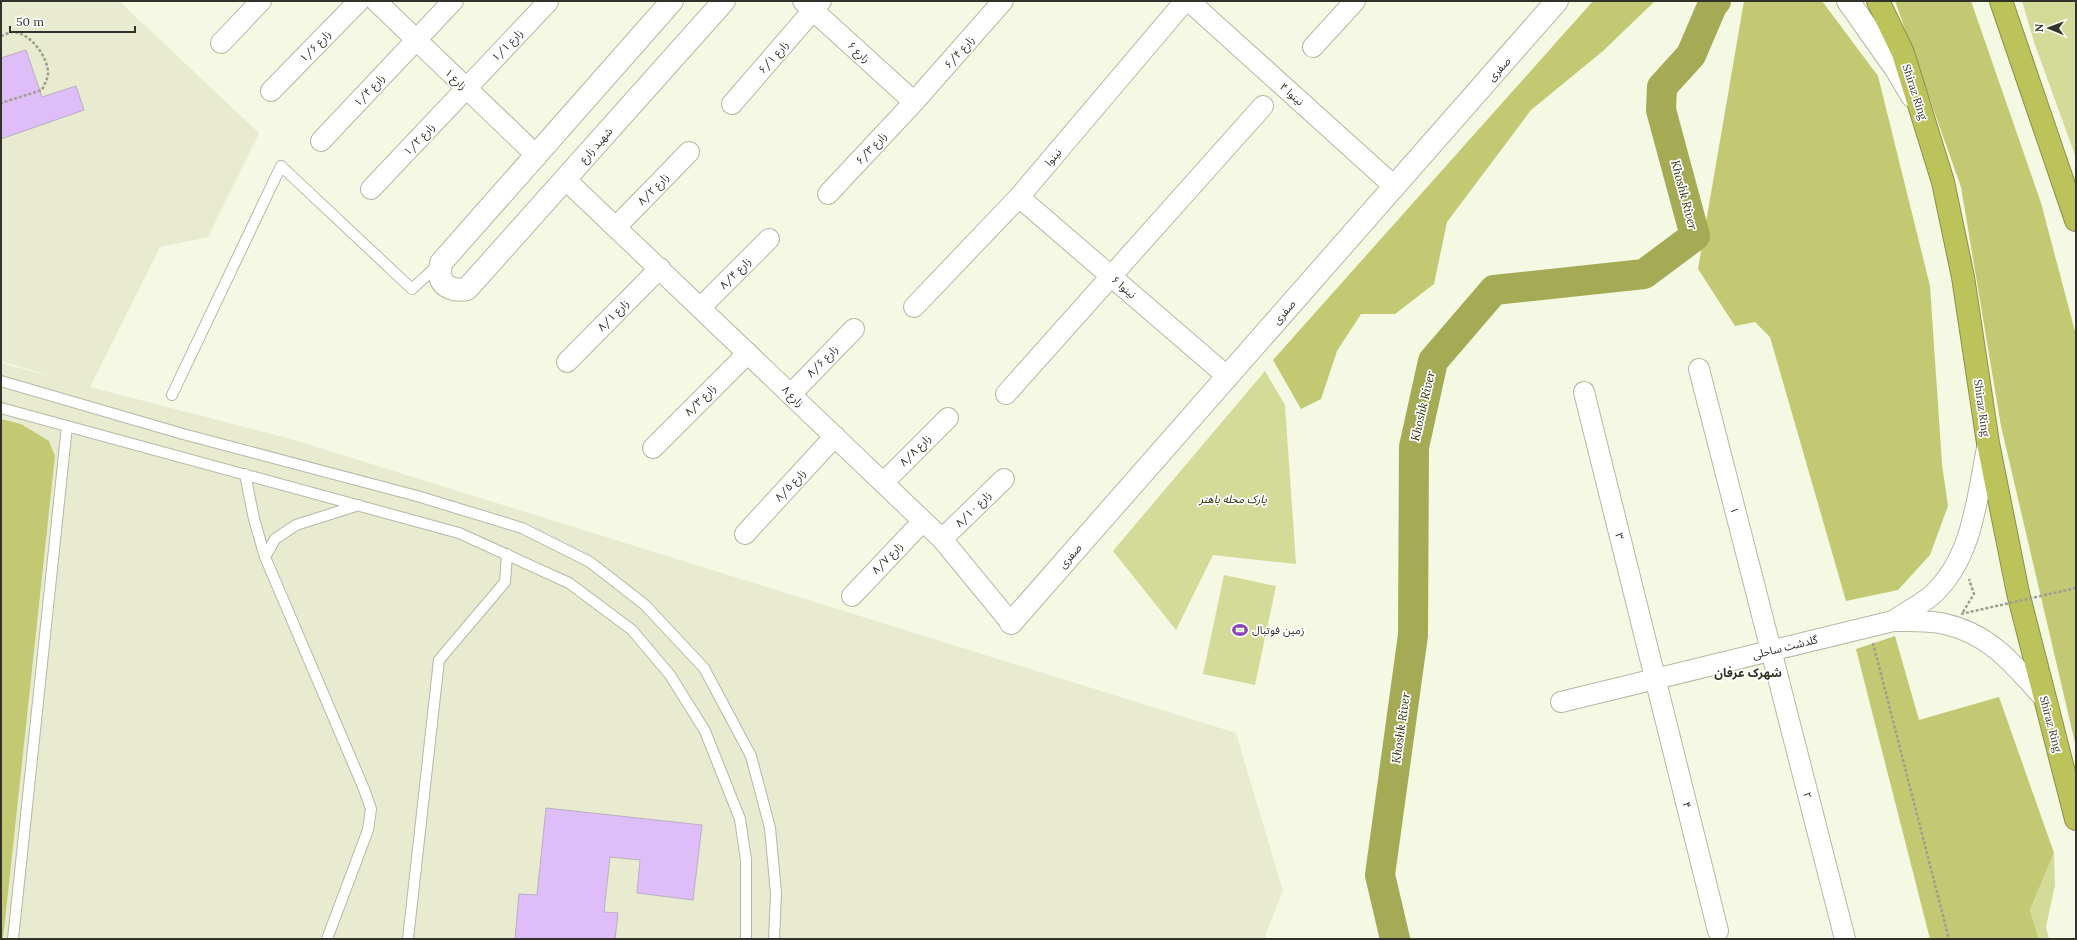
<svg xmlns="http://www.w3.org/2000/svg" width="2077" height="940" viewBox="0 0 2077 940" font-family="Lora,'Noto Sans Arabic',serif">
  <rect width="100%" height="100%" fill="#f5f8e3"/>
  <path fill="#e8ebd0" d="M1 1H119L259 133 208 237 160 247 90 387 291 439 1236 733 1283 891 1265 936 1266 939H1V363L65 380 1 361Z"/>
  <path fill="#d4db99" d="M2022 1H2076V158L2034 42Z
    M1265 371 1285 405 1296 564 1213 555 1176 630 1113 551Z
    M1224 575 1276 586 1255 685 1203 674Z
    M2054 853 2055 885 2046 927 2049 939H2039L2030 910Z"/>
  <path fill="#c2c972" d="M1593 1H1655L1603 51 1531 110 1447 222 1434 284 1395 314H1361L1337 351 1321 399 1301 409 1273 360Z
    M1744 1H1822L1878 76 1930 286 1942 464 1948 506 1930 555 1898 590 1846 601 1770 337 1755 322 1735 326 1698 269Z
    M1895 1H1971L2041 203 2076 335V747L2001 426 1961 187Z
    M1 419 21 424 49 441 55 456 3 939H1Z
    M1895 636 1919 720 1999 697 2054 853 2030 910 2039 939H1930L1856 649Z"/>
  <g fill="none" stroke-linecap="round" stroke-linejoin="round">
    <path stroke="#a4ab54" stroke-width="30" d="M1395 939 1380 875 1413 635 1414 447 1433 361 1494 290 1644 274 1695 236 1661 110 1662 87 1691 55 1712 6 1716 1"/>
  </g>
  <path fill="#dfbdf9" stroke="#b9afc1" d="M26 50 42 97 76 86 84 110 1 139V58Z
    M546 808 702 825 693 900 637 893 640 860 610 857 604 912 618 913 615 939H515L519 894 537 895Z"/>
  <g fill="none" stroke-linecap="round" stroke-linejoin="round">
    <defs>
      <path id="lane" d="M1 381 183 434 417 496 522 528 590 562 645 605 704 668 751 756 770 828 776 893 774 939
        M172 395 281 166 412 289 438 265
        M1 408 459 533 569 583 632 630 670 675 705 731 740 819 746 860V939
        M245 474 254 519 265 557 364 789 371 809 368 830 327 939
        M265 557 275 539 296 525 359 505
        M13 939 67 426
        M408 939 439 660 505 582 507 554"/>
      <path id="street" d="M376 1 537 156
        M803 1 914 102
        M1189 1 1395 187
        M221 43 261 1
        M1313 47 1355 1
        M271 91 359 1
        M732 104 821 1
        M321 141 453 1
        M565 179 942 539 1011 623
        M371 189 548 2
        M828 194 914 102 1003 1
        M1019 197 1228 377
        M617 226 689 152
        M701 307 769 239
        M914 307 1019 197 1185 1
        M567 362 660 268
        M1699 369 1845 939
        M1584 392 1718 931
        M791 394 854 329
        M1006 394 1263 106
        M653 448 748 353
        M883 483 948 418
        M745 534 835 436
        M942 539 1004 479
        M852 596 923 521
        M1893 621C1905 613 1920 605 1931 596 1974 558 1977 495 1988 443
        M1561 702 1893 621C1909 621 1929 620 1945 624 1990 634 2014 665 2044 698"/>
      <path id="secondary" d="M672 1 441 263C441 266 439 272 440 276 443 289 457 291 467 289L724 1
        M1848 1 1896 69 1912 96
        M1011 623 1557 1"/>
      <path id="highway" d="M1878 1 1903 53 1943 182 1963 277 1988 443 2018 593 2076 819
        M2001 1 2076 220"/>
    </defs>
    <use href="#lane" stroke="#b6b8a4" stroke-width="12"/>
    <use href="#street" stroke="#b6b8a4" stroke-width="22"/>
    <use href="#secondary" stroke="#b6b8a4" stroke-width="24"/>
    <use href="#highway" stroke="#8b9049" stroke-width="24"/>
    <path stroke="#9d9f90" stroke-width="2.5" stroke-dasharray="3 2" stroke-linecap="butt" d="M1 36C5 35 9 32 13 32 31 33 49 58 48 75 47 80 44 85 42 90L1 103
      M1963 612 1974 594 1969 579
      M1873 643 1949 939"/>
    <use href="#lane" stroke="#fff" stroke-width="10"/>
    <use href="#street" stroke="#fff" stroke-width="20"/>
    <use href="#secondary" stroke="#fff" stroke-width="22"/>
    <use href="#highway" stroke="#bbc35a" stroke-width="22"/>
    <path stroke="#9d9f90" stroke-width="2.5" stroke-dasharray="3 2" stroke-linecap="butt" d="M1961 614 2076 588"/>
  </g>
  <defs>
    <symbol id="stadium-bare" viewBox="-9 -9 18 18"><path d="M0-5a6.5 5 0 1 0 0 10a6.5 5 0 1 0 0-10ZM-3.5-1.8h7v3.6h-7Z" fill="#8a43b6" stroke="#fff" stroke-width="2.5" paint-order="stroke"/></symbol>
  </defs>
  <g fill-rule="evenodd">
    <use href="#stadium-bare" x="1229" y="619" width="22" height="22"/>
  </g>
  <g text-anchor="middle" stroke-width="3.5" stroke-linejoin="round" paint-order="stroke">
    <g font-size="11" fill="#31322a" stroke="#fff">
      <text transform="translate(507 45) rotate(-46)" y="4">۱/۱ زارع</text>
      <text transform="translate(315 46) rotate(-46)" y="4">۱/۶ زارع</text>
      <text transform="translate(859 52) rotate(42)" y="4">۶ زارع</text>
      <text transform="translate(959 52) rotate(-49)" y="4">۶/۴ زارع</text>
      <text transform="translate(773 57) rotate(-49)" y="4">۶/۱ زارع</text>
      <text transform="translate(1499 69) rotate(-48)" y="4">صفری</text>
      <text transform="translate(456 79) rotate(44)" y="4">۱ زارع</text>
      <text transform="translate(369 90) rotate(-47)" y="4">۱/۴ زارع</text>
      <text transform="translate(1915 92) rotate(72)" y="4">Shiraz Ring</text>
      <text transform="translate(1292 94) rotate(42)" y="4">۴ نینوا</text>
      <text transform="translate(419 139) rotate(-47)" y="4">۱/۲ زارع</text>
      <text transform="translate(596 145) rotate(-48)" y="4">شهید زارع</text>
      <text transform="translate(871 148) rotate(-47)" y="4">۶/۳ زارع</text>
      <text transform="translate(1053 157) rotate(-50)" y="4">نینوا</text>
      <text transform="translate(653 189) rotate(-46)" y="4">۸/۲ زارع</text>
      <text transform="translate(735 273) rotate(-45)" y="4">۸/۴ زارع</text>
      <text transform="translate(1124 287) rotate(41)" y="4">۶ نینوا</text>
      <text transform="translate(1284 312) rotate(-49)" y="4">صفری</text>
      <text transform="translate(613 315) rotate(-45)" y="4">۸/۱ زارع</text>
      <text transform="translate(822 361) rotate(-46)" y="4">۸/۶ زارع</text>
      <text transform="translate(793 396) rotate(44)" y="4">۸ زارع</text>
      <text transform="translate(700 400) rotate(-45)" y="4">۸/۳ زارع</text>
      <text transform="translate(1982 408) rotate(82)" y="4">Shiraz Ring</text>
      <text transform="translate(915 450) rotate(-45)" y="4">۸/۸ زارع</text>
      <text transform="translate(790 485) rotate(-47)" y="4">۸/۵ زارع</text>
      <text transform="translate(973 509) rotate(-45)" y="4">۸/۱۰ زارع</text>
      <text transform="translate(1735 510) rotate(76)" y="4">۱</text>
      <text transform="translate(1620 536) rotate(76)" y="4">۳</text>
      <text transform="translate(1070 556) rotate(-49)" y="4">صفری</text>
      <text transform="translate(887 558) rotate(-46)" y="4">۸/۷ زارع</text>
      <text transform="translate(1785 647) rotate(-14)" y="4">گلدشت ساحلی</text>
      <text transform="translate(2051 724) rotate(75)" y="4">Shiraz Ring</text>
      <text transform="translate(1808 795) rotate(76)" y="4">۲</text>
      <text transform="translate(1687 805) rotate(76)" y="4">۴</text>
    </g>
    <g font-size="11" font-style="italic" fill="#292c05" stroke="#fff">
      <text x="1233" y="503">پارک محله باهنر</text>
    </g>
    <g font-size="11" fill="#31322a" stroke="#fff" text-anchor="start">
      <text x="1252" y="634">زمین فوتبال</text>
    </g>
    <g font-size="12" font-style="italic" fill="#2c2e08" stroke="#fff">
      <text transform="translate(1684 195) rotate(75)" y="4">Khoshk River</text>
      <text transform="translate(1423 406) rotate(-77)" y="4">Khoshk River</text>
      <text transform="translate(1401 728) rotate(-82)" y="4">Khoshk River</text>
    </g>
    <g font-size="12" font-weight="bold" fill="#323323" stroke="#fff">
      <text x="1748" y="677">شهرک عرفان</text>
    </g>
  </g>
  <rect width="2077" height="940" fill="none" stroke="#31322a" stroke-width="4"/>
  <g transform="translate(2049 28) rotate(271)" stroke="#ffffff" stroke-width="3" paint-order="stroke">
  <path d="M0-3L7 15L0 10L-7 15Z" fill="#31322a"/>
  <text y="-6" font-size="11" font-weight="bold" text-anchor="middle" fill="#31322a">N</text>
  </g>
  <path d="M10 26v6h125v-6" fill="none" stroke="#31322a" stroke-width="2"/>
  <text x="16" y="26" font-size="12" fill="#31322a" stroke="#ffffff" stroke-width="3" paint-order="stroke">50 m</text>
</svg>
